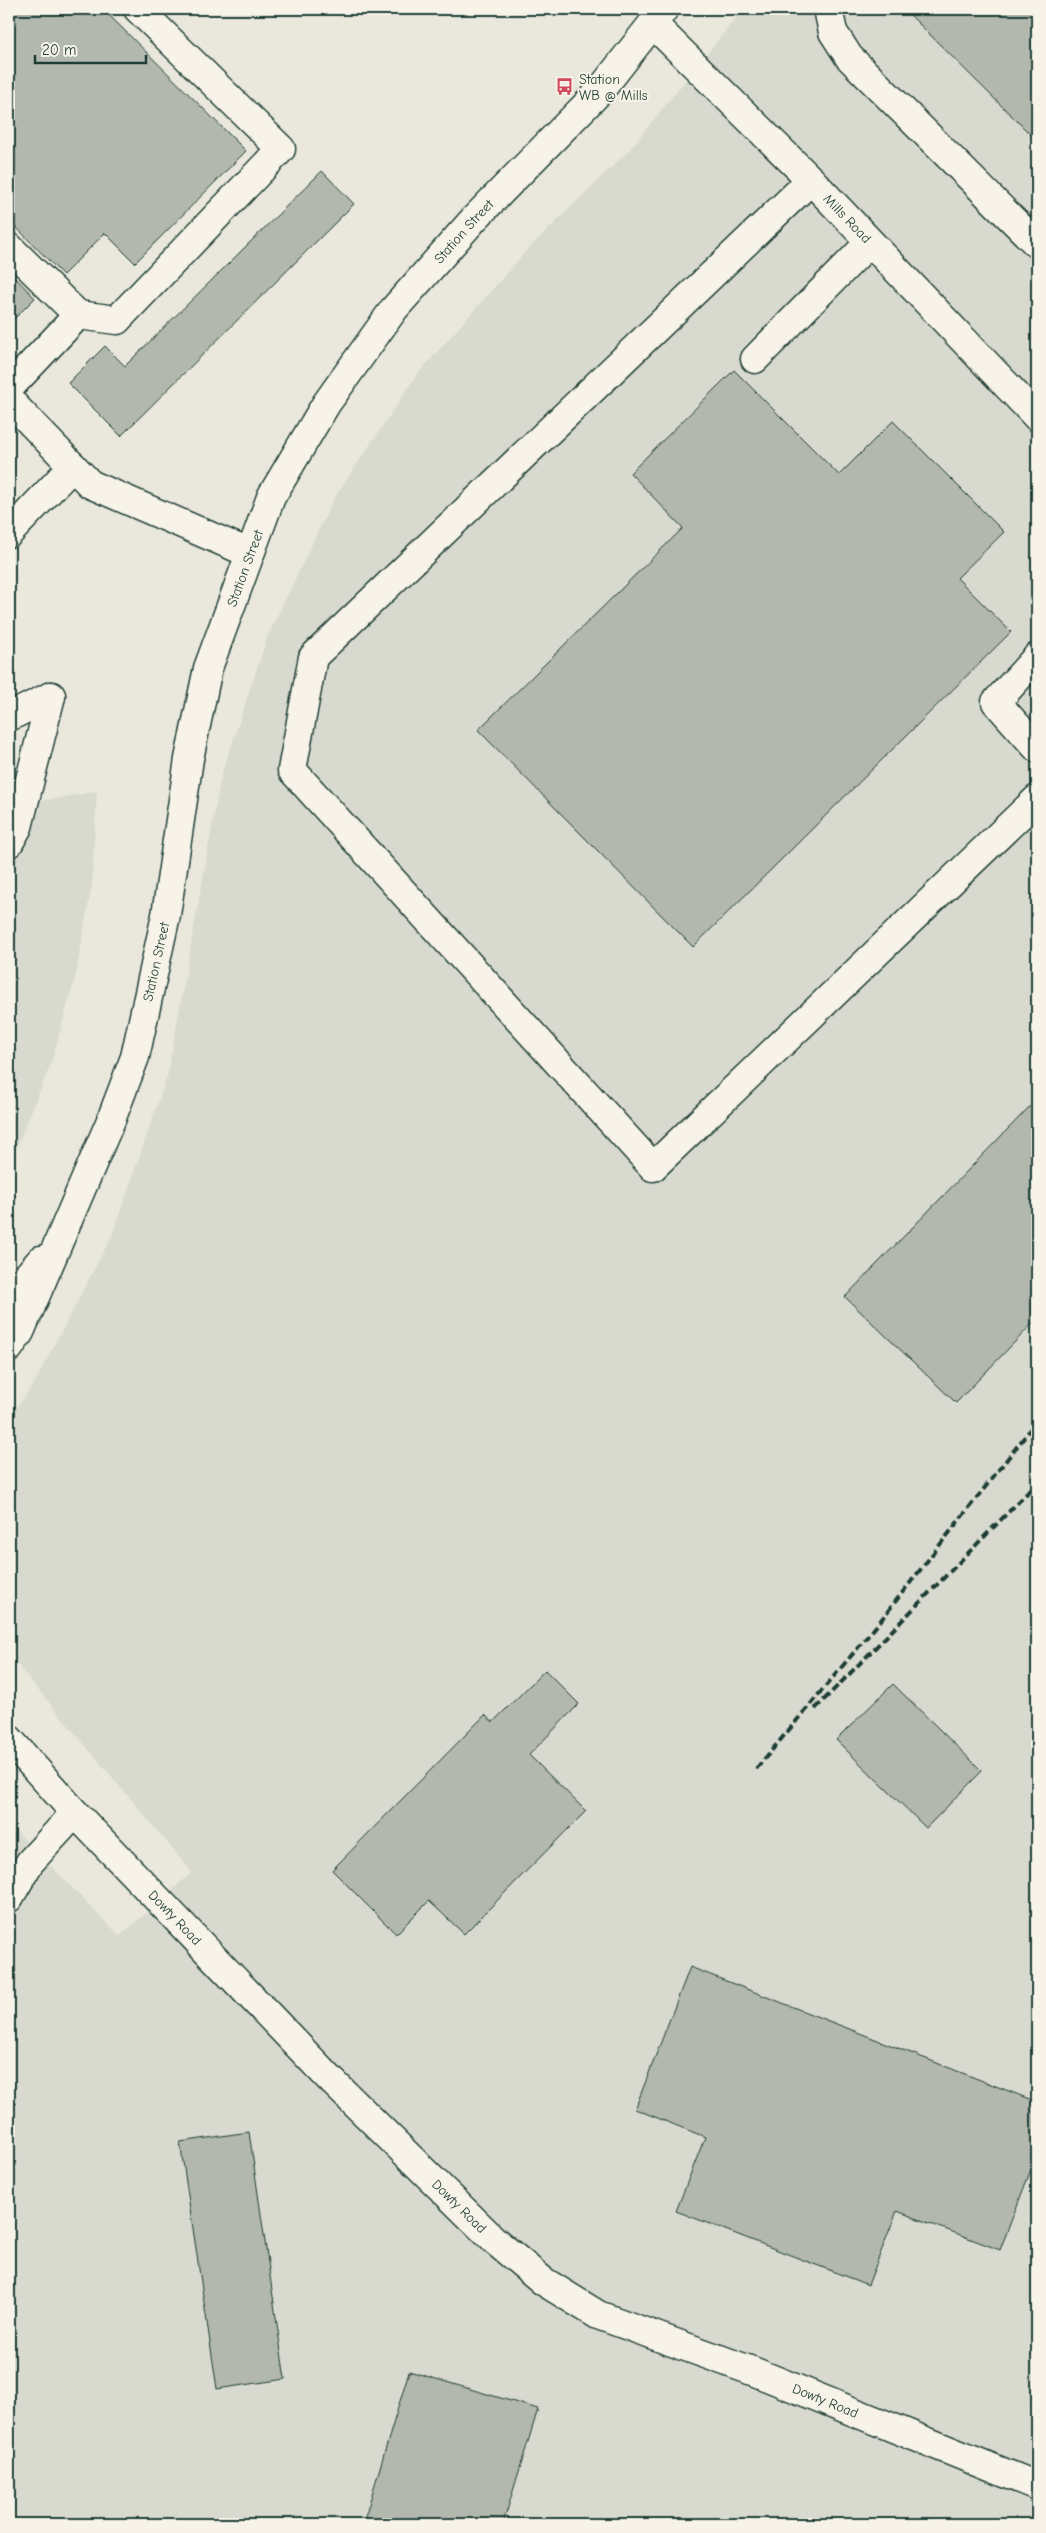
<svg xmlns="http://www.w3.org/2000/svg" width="1046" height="2533" viewBox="0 0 1046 2533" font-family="'Comic Neue',sans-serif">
  <rect width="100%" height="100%" fill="#eae8dd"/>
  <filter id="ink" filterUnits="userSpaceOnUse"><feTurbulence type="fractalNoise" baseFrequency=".02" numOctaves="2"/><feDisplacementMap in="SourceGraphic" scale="10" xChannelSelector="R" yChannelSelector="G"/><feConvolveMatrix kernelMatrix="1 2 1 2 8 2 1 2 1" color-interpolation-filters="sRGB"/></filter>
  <g filter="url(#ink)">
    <path fill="#d9dacf" d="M743 9H1037V2524H9V1824L120 1936 192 1872 9 1655V1419L35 1382 113 1233 168 1073 221 776 268 635 333 500 416 376 527 250 629 150Z
      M97 791 92 884 76 975 51 1064 9 1166V801H42Z"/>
    <path fill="#b2b8ae" stroke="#1f3d34" d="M9 9H103L246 151 135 263 105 233 63 275 9 220Z
      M904 9H1037V141Z
      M322 171 354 204 121 436 68 383 105 346 125 366Z
      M9 271 35 298 9 324Z
      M734 370 839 475 893 421 1004 532 957 578 1011 632 693 947 478 730 683 528 630 473Z
      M1037 1099V1319L956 1403 845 1297Z
      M545 1670 579 1704 529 1755 586 1811 464 1934 429 1901 396 1934 332 1870 485 1715 493 1722Z
      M893 1684 982 1771 926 1828 836 1740Z
      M690 1967 1037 2102V2154L1000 2250 897 2211 868 2285 676 2211 705 2137 635 2109Z
      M249 2132 285 2379 217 2389 180 2142Z
      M409 2371 538 2409 503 2524H363Z"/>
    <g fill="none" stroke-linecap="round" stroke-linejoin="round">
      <defs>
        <g id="minor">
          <path d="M828 9 833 32 849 57 1037 244"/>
          <path id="s1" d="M653 24 811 180 1037 417"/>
          <path d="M811 180 313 657 292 770 653 1167 1037 799"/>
          <path d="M9 247 78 315"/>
          <path d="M755 359 869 243"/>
          <path d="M9 388 78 315 117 320 281 149 138 9"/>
          <path d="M9 400 90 484 249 553"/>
          <path d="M9 533 73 466"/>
          <path d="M1037 657 996 702 1037 748"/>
          <path d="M9 717 51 696"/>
          <path d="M9 843 18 827 51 696"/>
          <path d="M9 1297 41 1260"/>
          <path id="s2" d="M9 1348 20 1332 111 1120 135 1057 166 915 189 759 208 668 271 497 326 404 394 309 474 219 599 92 664 9"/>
          <path id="s3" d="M9 1739 75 1813 330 2079 495 2241 543 2281 598 2315 755 2372 1037 2486"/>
          <path d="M9 1898 30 1862 75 1813"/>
        </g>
      </defs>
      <use href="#minor" stroke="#1f3d34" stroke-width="31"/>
      <use href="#minor" stroke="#f7f3e8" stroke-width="28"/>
      <path stroke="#1f3d34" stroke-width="4" stroke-dasharray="8 4" stroke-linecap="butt" d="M815 1709 1037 1483
        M756 1769 877 1625 1037 1421"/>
    </g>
  </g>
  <defs>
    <symbol id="bus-bare" viewBox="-9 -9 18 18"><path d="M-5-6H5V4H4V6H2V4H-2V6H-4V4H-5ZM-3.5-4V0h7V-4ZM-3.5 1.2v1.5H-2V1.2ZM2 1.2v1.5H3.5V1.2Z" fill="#d1495b" stroke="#f7f3e8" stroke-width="2.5" paint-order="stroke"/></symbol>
  </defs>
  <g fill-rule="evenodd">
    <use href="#bus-bare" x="552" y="74" width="25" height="25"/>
  </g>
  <g text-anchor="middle" stroke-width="4" stroke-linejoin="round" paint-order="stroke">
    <g font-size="14" fill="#1f3d34" stroke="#f7f3e8" text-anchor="start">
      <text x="579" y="84">Station<tspan x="579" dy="16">WB @ Mills</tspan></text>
    </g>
    <g font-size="14" fill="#1f3d34" stroke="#f7f3e8">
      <text dy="5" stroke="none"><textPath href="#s1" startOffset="275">Mills Road</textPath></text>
      <text dy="5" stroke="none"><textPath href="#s2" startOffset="1225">Station Street</textPath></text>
      <text dy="5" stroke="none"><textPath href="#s2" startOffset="820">Station Street</textPath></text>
      <text dy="5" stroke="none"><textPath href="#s2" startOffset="415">Station Street</textPath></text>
      <text dy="5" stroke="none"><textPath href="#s3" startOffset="244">Dowty Road</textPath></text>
      <text dy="5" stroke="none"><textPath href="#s3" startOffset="649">Dowty Road</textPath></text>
      <text dy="5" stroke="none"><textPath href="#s3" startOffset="1069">Dowty Road</textPath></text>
    </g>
  </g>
  <rect width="1046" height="2533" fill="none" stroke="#f7f3e8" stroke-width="30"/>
  <rect x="15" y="15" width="1016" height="2503" fill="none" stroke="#1f3d34" stroke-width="2" filter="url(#ink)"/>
  <path d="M35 55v8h111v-8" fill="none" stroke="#1f3d34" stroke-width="2.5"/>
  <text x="42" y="55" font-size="15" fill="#1f3d34" stroke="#f7f3e8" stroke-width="4" paint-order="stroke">20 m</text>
</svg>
